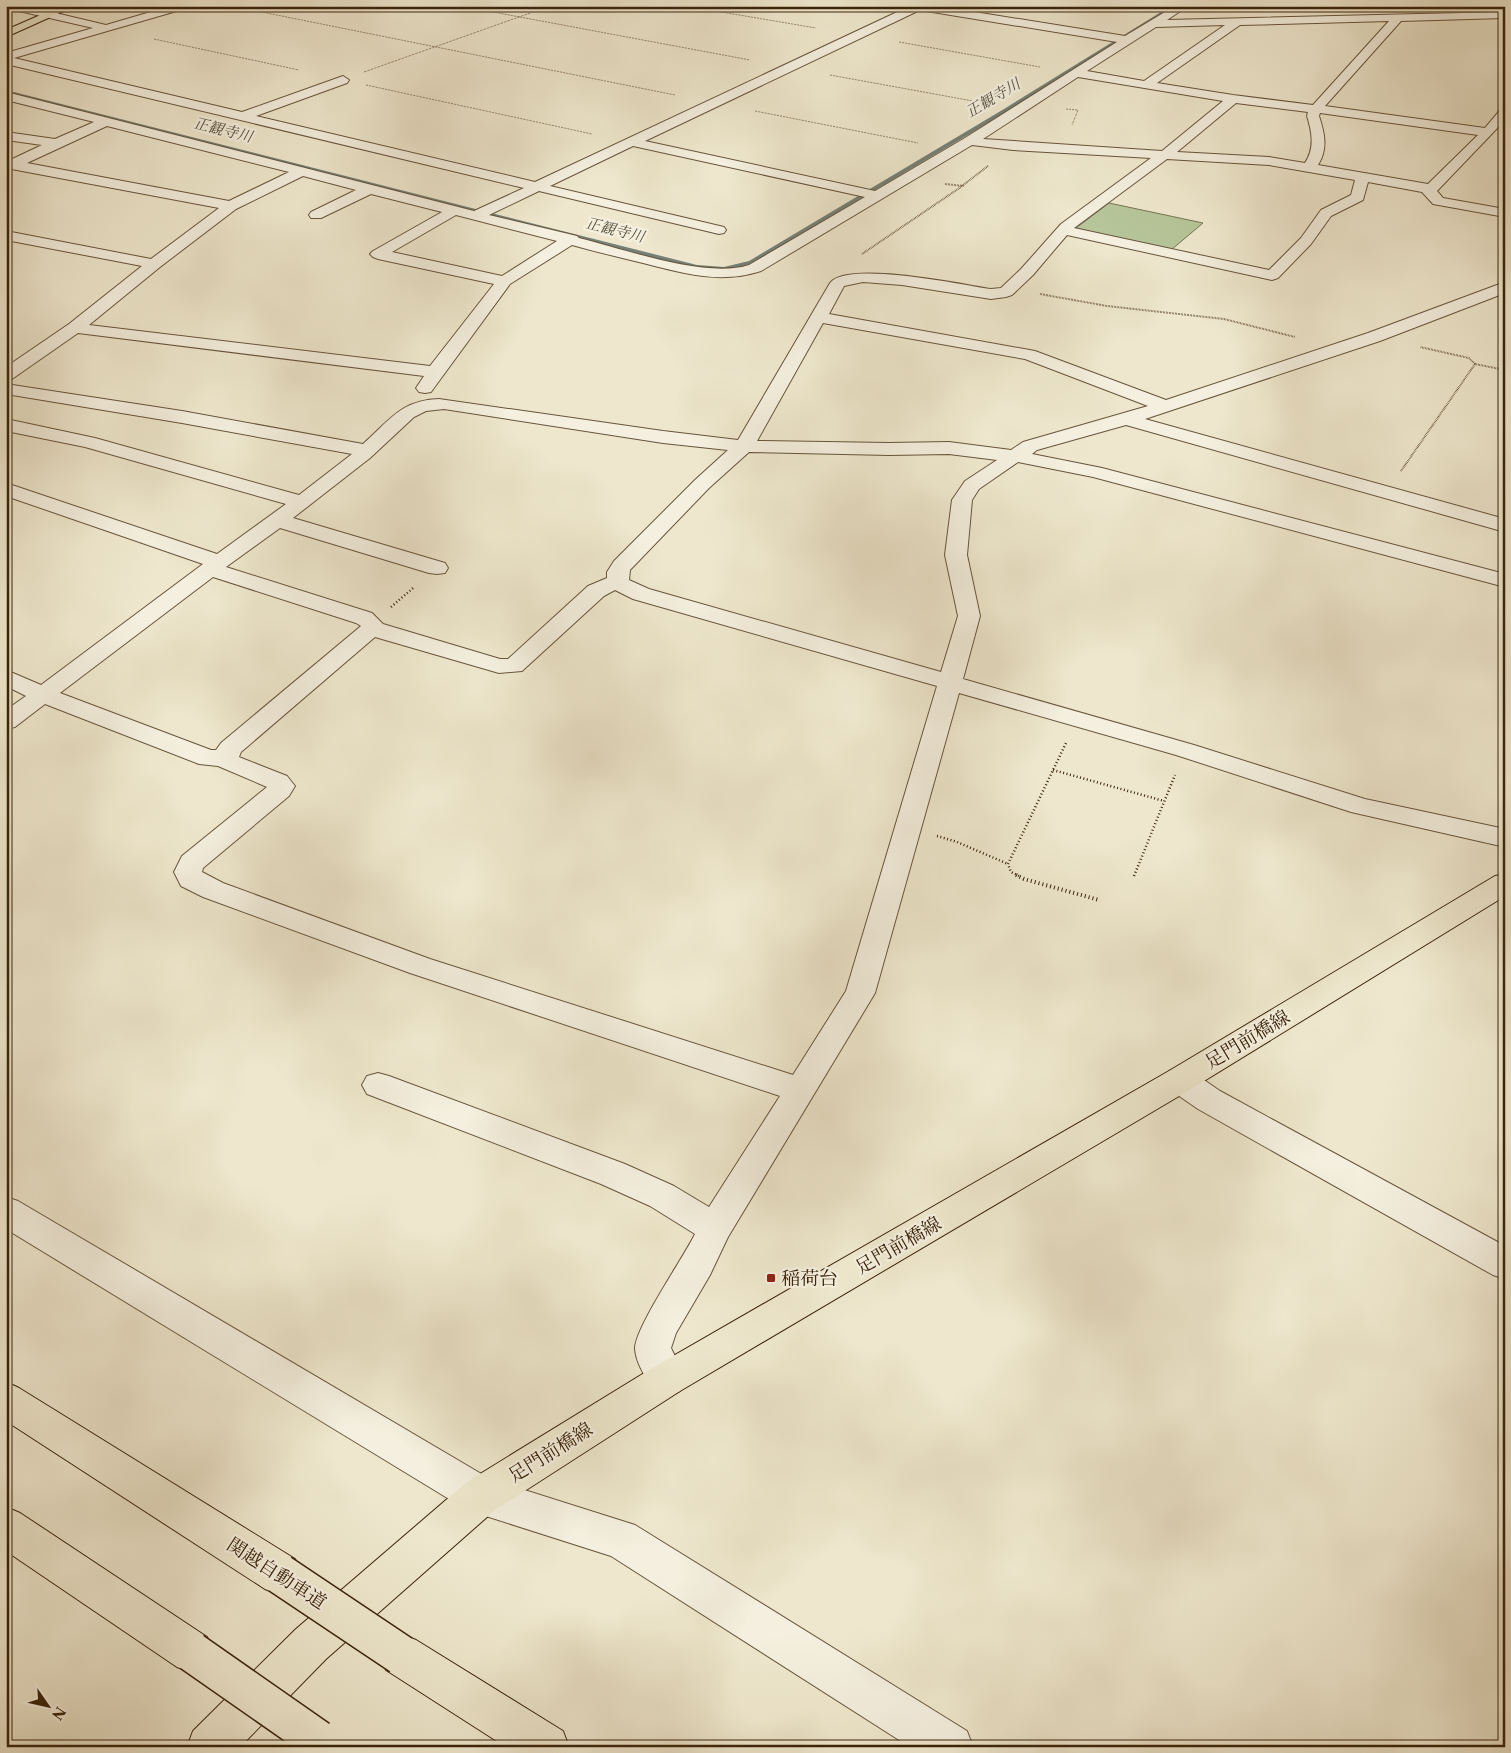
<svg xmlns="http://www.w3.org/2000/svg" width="1511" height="1753" viewBox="0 0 1511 1753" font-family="'Libre Caslon Text','Noto Serif JP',serif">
  <rect width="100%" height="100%" fill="#eee7cd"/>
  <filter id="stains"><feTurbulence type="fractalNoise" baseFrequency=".004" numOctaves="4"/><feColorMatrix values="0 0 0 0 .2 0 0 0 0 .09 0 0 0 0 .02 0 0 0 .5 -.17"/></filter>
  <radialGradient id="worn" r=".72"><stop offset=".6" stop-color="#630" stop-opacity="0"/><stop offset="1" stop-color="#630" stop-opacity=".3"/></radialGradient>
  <path fill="#b6c69a" stroke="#787552" d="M1109 203 1203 223 1171 250 1078 231 1076 228Z"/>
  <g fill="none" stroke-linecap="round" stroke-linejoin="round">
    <path fill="#758077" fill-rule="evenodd" d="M1359 6H1423L1180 12 1182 11Z
      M1161 12 1165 13 1008 111 753 263 724 271 697 269 6 93V90L697 265 724 267 749 261 1004 109Z"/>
    <defs>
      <path id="minor" d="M6 6H26L106 25 171 6H188L187 8 14 58 242 112 343 76 349 80 347 83 256 116 535 182 910 6H937L1125 36 1175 6H1188L1167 20 1505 12V18L1401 21 1325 106 1485 128 1501 109 1505 108V120L1437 191 1443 198 1505 209V217L1433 204 1422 192 1368 182 1363 200 1331 216 1311 244 1278 278 1272 280 1067 235 1033 275 1012 295 1006 297 991 299 902 285 863 282 844 286 829 314 1035 351 1166 400 1368 333 1505 282V293L1380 341 1145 419 1505 519V532L1126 425 1037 450 1032 454 1102 468 1505 574V587L1093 477 1018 462 979 489 972 500 967 555 980 616 963 679 1194 745 1365 799 1505 829V847L1351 812 1176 755 959 693 875 993 728 1237 710 1275 676 1333 671 1348 686 1379 680 1391 667 1396 654 1391C647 1379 636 1364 635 1349 634 1329 684 1257 695 1234L650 1206 601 1184 367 1094 362 1085 367 1076 378 1073 389 1076 625 1164 674 1186 709 1207 780 1096 410 973 203 897 181 886 174 872 182 856 267 787 218 766 199 764 45 704 15 727 6 729V710L26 696 6 686V670L41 685 203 564 6 496V483L217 554 286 504 85 447 6 431V419L95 438 299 495 352 454 182 423 6 394V384L182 411 363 444C389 421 401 400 439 399L663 431 738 440 830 283C846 260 963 285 991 289L1001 288 1021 269 1061 224 1151 158 1013 150 972 145 761 271C721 284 686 274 647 264 622 258 597 252 572 245L510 284 431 392 425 393 419 392 416 388 424 376 78 333 12 379 6 380V367L69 324 142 266 6 240V231L151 259 219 208 6 168V162L42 145 6 140V132L55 139 94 122 6 100V92L474 211 524 188 6 64V53L93 28 6 8ZM920 10 1117 42 965 138 875 191 645 141ZM1389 21 1313 105 1233 95 1157 83 1240 25ZM1225 25 1144 81 1087 71 1156 27ZM1078 77 1223 101 1162 151 983 139ZM1236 103 1308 112 1307 116C1312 132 1315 148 1305 163L1269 157 1177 152ZM1320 113 1478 135 1428 184 1318 165C1328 149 1325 134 1319 116ZM107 126 289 172 229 201 27 163ZM633 146 865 197 749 265C706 279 624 249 579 238L577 236 489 215 539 191 719 234 724 233 726 230 724 227 550 186ZM1167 159 1269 165 1355 180 1351 195 1321 210 1301 238 1269 270 1074 228ZM303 176 356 190 311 212 309 215 311 218H321L371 194 442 212 373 251 370 254 373 257 378 259 494 284 430 366 89 325 160 267 236 209ZM456 215 557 241 502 276 392 252ZM823 323 1025 359 1148 406 1023 442 1011 450 949 442 889 443 757 441ZM444 409 663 443 728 450 695 480 614 561 607 572V578L588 586 508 659H500L383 624 372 613 226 567 280 528 429 573 437 574 445 573 448 568 445 563 293 518 370 458 414 417 426 411ZM749 452 889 455 949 454 997 460 965 481 952 500 945 555 958 616 941 672 649 589 629 580 630 570 709 488ZM213 577 356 623 361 626 221 743 216 750H211L60 693ZM615 590 633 599 937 686 846 991 793 1075 430 959 223 883 202 872 203 868 289 796 295 786 287 776 239 757 241 752 375 637 499 673 522 671 604 596Z
        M1180 1068 1191 1071 1220 1091 1505 1246V1279L1493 1275 1198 1109 1169 1089 1164 1080 1169 1071Z
        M6 1197 18 1201 490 1479 635 1525 967 1731 973 1747H910L611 1556 467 1510 6 1229Z"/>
      <path id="major" d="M61 6H75L6 37V30Z
        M1505 874V896L1191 1089 680 1391 495 1510 326 1659 240 1747H187L193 1731 296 1629 467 1482 654 1367 1169 1071 1495 876Z"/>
      <path id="highway" d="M6 1382 19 1388 295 1559 301 1574 295 1589 280 1595 265 1589 6 1421Z
        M6 1507 20 1513 207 1637 213 1652 207 1667 192 1673 177 1667 6 1551Z
        M401 1634 416 1640 563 1731 569 1747H506L386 1670 380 1655 386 1640Z"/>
    </defs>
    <use href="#minor" stroke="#67553c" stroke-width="2"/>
    <use href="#major" stroke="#3a240b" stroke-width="2"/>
    <use href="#highway" stroke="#3a240b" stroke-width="2"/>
    <path stroke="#3a240b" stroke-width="1" stroke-dasharray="0.5 1" stroke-linecap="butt" d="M232 6 675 95
      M461 6 750 60
      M686 6 816 28
      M154 39 299 70
      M899 42 1040 67
      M364 72 550 6
      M830 75 984 103
      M366 85 592 134
      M1066 109 1078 110 1072 125
      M755 111 918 143"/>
    <path stroke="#3a240b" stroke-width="2" stroke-dasharray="0.5 1" stroke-linecap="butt" d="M945 184 964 186
      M862 254 958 189 988 166
      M1040 294 1107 306 1224 319 1295 337
      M1475 364 1505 370
      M1401 471 1475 364 1469 358 1420 347"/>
    <path stroke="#3a240b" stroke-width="2.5" stroke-dasharray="1 2.5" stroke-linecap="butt" d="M391 607 413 588
      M1053 770 1164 801
      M937 836 957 842 1008 864
      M1019 876 1011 872 1008 864 1066 743
      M1134 876 1175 775"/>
    <path stroke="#3a240b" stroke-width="4" stroke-dasharray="1 3" stroke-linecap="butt" d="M1016 875 1024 879 1099 900"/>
    <use href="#minor" fill="#f4efde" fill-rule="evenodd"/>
    <use href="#major" fill="#eee7cd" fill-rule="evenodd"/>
    <use href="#highway" fill="#eee7cd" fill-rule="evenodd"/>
    <defs>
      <path id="highway-bridge" d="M280 1574 401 1655
        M192 1652 318 1740"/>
    </defs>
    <use href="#highway-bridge" stroke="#3a240b" stroke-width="42" stroke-linecap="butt"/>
    <use href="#highway-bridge" stroke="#eee7cd" stroke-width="39"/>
  </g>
  <rect fill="#8f2418" stroke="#f4efde" stroke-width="2" x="766" y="1273" width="10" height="10" rx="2.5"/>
  <g text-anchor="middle" stroke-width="4.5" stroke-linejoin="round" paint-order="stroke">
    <g font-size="15" font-style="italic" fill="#575241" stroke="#f4efde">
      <text transform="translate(993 98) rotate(-31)" y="5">正観寺川</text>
      <text transform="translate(223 130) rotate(14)" y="5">正観寺川</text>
      <text transform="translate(615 230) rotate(14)" y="5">正観寺川</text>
    </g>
    <g font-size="19" fill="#3a240b" stroke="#f4efde">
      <text transform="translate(1247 1039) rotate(-31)" y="7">足門前橋線</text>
      <text transform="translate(898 1245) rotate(-30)" y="7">足門前橋線</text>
      <text transform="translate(550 1452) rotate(-32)" y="7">足門前橋線</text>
      <text transform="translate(277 1573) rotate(33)" y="7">関越自動車道</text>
    </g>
    <g font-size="19" fill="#3a240b" stroke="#f4efde" text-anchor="start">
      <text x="781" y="1285">稲荷台</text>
    </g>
  </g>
  <rect width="1511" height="1753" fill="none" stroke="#eee7cd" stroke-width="25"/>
  <rect x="8" y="8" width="1496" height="1738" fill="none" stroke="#3a240b" stroke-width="2.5"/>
  <rect x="12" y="12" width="1486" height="1728" fill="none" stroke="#3a240b"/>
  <g transform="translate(48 1706) rotate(124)" stroke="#f4efde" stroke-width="4" paint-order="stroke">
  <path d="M0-4L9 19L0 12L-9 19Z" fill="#3a240b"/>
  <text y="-8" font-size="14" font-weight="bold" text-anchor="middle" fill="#3a240b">N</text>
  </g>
  <rect width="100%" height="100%" filter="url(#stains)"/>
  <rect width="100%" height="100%" fill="url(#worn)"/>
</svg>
